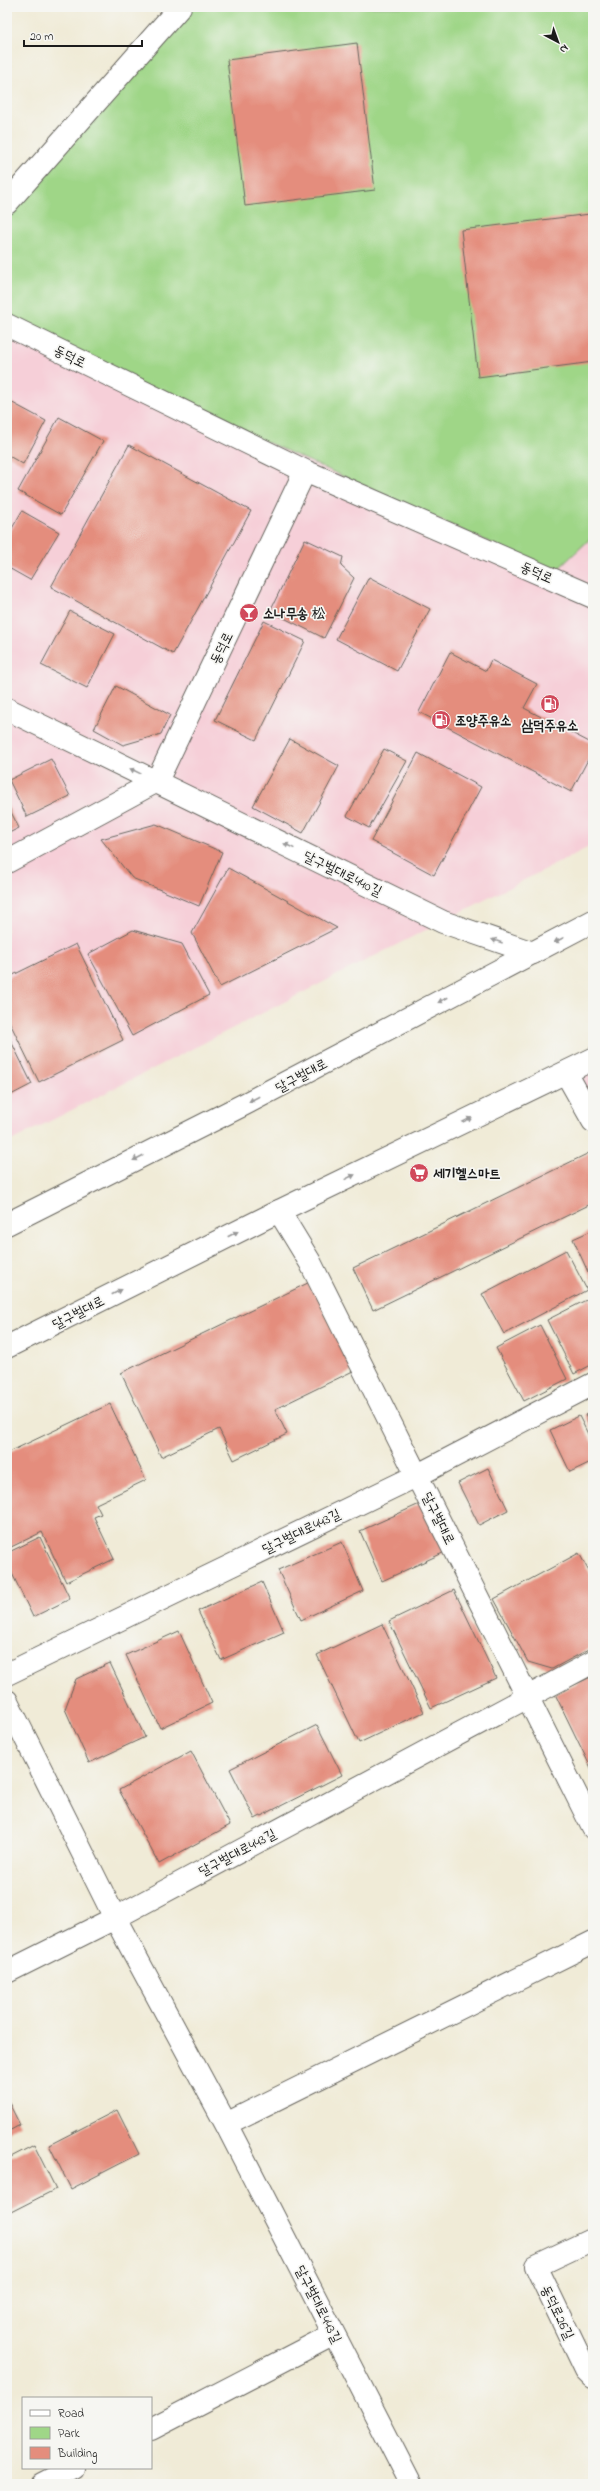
<svg xmlns="http://www.w3.org/2000/svg" width="600" height="2491" viewBox="0 0 600 2491" font-family="'Indie Flower','LXGW WenKai TC','Poor Story',sans-serif">
  <rect width="100%" height="100%" fill="#f6f6f2"/>
  <filter id="ink" filterUnits="userSpaceOnUse"><feTurbulence type="fractalNoise" baseFrequency=".025" numOctaves="2"/><feDisplacementMap in="SourceGraphic" scale="8" xChannelSelector="R" yChannelSelector="G"/><feConvolveMatrix kernelMatrix="1 2 1 2 8 2 1 2 1" color-interpolation-filters="sRGB"/></filter>
  <filter id="wash" filterUnits="userSpaceOnUse"><feTurbulence type="fractalNoise" baseFrequency=".012" numOctaves="4" result="noise"/><feDisplacementMap in="SourceGraphic" scale="16" xChannelSelector="R" yChannelSelector="G"/><feGaussianBlur stdDeviation="0.9" result="paint"/><feColorMatrix in="noise" values="0 0 0 0 0 0 0 0 0 0 0 0 0 0 0 0 0 1.4 0 .05"/><feComposite in="paint" operator="in"/></filter>
  <g filter="url(#wash)">
    <rect width="100%" height="100%" fill="#f0ebd7"/>
    <path fill="#f6cfd8" d="M7 298 593 473V845L7 1143Z
      M593 1059V1126L566 1073Z"/>
    <path fill="#9fd687" stroke="#5e7952" d="M180 7H593V536L555 572 7 325V203Z"/>
    <g id="blocks">
      <path fill="#e48d7d" d="M357 43 375 190 245 206 227 60Z
        M590 214 593 236V362L478 377 461 230Z
        M7 400 46 421 23 464 7 455Z
        M59 417 103 441 61 515 18 491Z
        M129 445 251 511 173 654 51 587Z
        M22 511 59 532 30 580 7 567V537Z
        M305 539 343 557 341 566 354 578 324 638 270 611Z
        M369 577 430 609 397 671 336 639Z
        M70 611 115 634 87 688 41 665Z
        M264 621 305 641 256 740 215 720Z
        M450 652 486 671 491 660 537 684 524 708 593 744V750L571 792 419 712Z
        M116 686 170 715 161 734 123 745 94 729Z
        M290 739 339 766 303 833 253 806Z
        M384 749 407 761 369 828 347 816Z
        M418 753 481 787 434 875 371 841Z
        M51 759 70 796 27 817 9 780Z
        M7 804 19 828 7 834Z
        M156 824 222 852 199 906 132 878 101 839Z
        M228 868 337 928 220 987 192 933Z
        M133 930 182 944 209 995 132 1036 88 954Z
        M76 944 123 1040 39 1082 7 1017V978Z
        M7 1033 32 1084 7 1097Z
        M593 1151V1203L373 1310 353 1268Z
        M593 1230V1283L573 1239Z
        M566 1250 587 1290 504 1334 482 1294Z
        M312 1281 355 1370 275 1409 287 1434 234 1460 219 1429 161 1457 121 1373Z
        M590 1298 593 1304V1364L574 1374 547 1320Z
        M540 1325 567 1379 524 1401 496 1348Z
        M110 1404 146 1480 96 1504 101 1514 94 1517 114 1559 66 1582 42 1532 7 1549V1453Z
        M593 1411V1433L585 1415Z
        M579 1416 593 1444V1461L570 1472 550 1430Z
        M488 1468 508 1510 479 1525 458 1483Z
        M424 1502 445 1552 382 1581 360 1531Z
        M40 1537 70 1599 33 1617 7 1563V1553Z
        M342 1542 363 1591 301 1620 278 1570Z
        M579 1553 593 1579V1647L552 1669 528 1662 494 1599Z
        M262 1582 284 1632 221 1660 198 1611Z
        M454 1590 496 1678 431 1708 389 1621Z
        M382 1624 424 1712 359 1743 317 1655Z
        M179 1631 212 1703 160 1728 126 1655Z
        M110 1663 145 1737 89 1763 65 1709 76 1679Z
        M593 1676V1770H592L555 1694Z
        M317 1725 342 1775 255 1819 230 1769Z
        M191 1751 230 1825 159 1864 119 1790Z
        M7 2099 20 2125 7 2132Z
        M117 2110 139 2154 71 2189 49 2145Z
        M34 2145 56 2189 7 2214V2159Z"/>
    </g>
  </g>
  <g filter="url(#ink)">
    <use href="#blocks" fill-opacity="0" stroke="#66645d" stroke-width="1"/>
    <g fill="none" stroke-linecap="round" stroke-linejoin="round">
      <defs>
        <path id="minor" d="M7 203 180 7
          M7 325 305 471 593 597
          M7 709 443 922 533 953
          M7 862 157 781 305 471
          M566 1073 593 1121
          M279 1211 310 1262 593 1828
          M7 1674 418 1475 593 1384
          M7 1701 115 1918 226 2124 411 2484
          M7 1972 115 1918 593 1662
          M226 2124 593 1942
          M593 2239 536 2266 586 2370 593 2377
          M151 2429 334 2334
          M43 2484 74 2468"/>
        <path id="major" d="M7 1224 245 1104 593 921
          M7 1347 279 1211 593 1059"/>
      </defs>
      <use href="#minor" stroke="#66645d" stroke-width="24"/>
      <use href="#major" stroke="#66645d" stroke-width="24"/>
      <use href="#minor" stroke="#fff" stroke-width="22"/>
      <use href="#major" stroke="#fff" stroke-width="22"/>
    </g>
    <defs><path id="oneway-solid" d="M-6-.8H1V-3.2L6.5 0L1 3.2V.8H-6Z"/></defs>
    <g fill="#999">
      <use href="#oneway-solid" transform="translate(135 771) rotate(-154)"/>
      <use href="#oneway-solid" transform="translate(289 846) rotate(-154)"/>
      <use href="#oneway-solid" transform="translate(559 940) rotate(152)"/>
      <use href="#oneway-solid" transform="translate(497 941) rotate(-161)"/>
      <use href="#oneway-solid" transform="translate(443 1000) rotate(152)"/>
      <use href="#oneway-solid" transform="translate(254 1099) rotate(152)"/>
      <use href="#oneway-solid" transform="translate(467 1120) rotate(-26)"/>
      <use href="#oneway-solid" transform="translate(138 1158) rotate(153)"/>
      <use href="#oneway-solid" transform="translate(350 1177) rotate(-26)"/>
      <use href="#oneway-solid" transform="translate(233 1234) rotate(-27)"/>
      <use href="#oneway-solid" transform="translate(117 1292) rotate(-27)"/>
    </g>
  </g>
  <defs>
    <symbol id="bar-disc" viewBox="-11 -11 22 22"><circle r="9.5" fill="#d1495b" stroke="#f6f6f2"/><path d="M-6-5H6L.8 .8V4.5H3.5V6h-7V4.5H-.8V.8Z" fill="#fff"/></symbol>
    <symbol id="fuel-disc" viewBox="-11 -11 22 22"><circle r="9.5" fill="#d1495b" stroke="#f6f6f2"/><path d="M-5.5-6h7V0h2V4h1.3V-2.5L3-4.5l.8-.8L6-3V5H2.5V1h-1V6h-7ZM-4.2-4.7v3.2H.2V-4.7Z" fill="#fff"/></symbol>
    <symbol id="supermarket-disc" viewBox="-11 -11 22 22"><circle r="9.5" fill="#d1495b" stroke="#f6f6f2"/><path d="M-6-5.5h2.5l.6 2H6L4.5 2H-2.5L-4.4-4H-6ZM-1.5 3.2a1.3 1.3 0 1 0 .1 0ZM3 3.2a1.3 1.3 0 1 0 .1 0Z" fill="#fff"/></symbol>
  </defs>
  <g fill-rule="evenodd">
    <use href="#bar-disc" x="238" y="602" width="22" height="22"/>
    <use href="#fuel-disc" x="539" y="693" width="22" height="22"/>
    <use href="#fuel-disc" x="430" y="709" width="22" height="22"/>
    <use href="#supermarket-disc" x="408" y="1162" width="22" height="22"/>
  </g>
  <g text-anchor="middle" stroke-width="3.5" stroke-linejoin="round" paint-order="stroke">
    <g font-size="14" fill="#1c1c1c" stroke="#f6f6f2">
      <text transform="translate(70 356) rotate(26)" y="5">동덕로</text>
      <text transform="translate(537 572) rotate(24)" y="5">동덕로</text>
      <text transform="translate(221 648) rotate(-64)" y="5">동덕로</text>
      <text transform="translate(343 873) rotate(26)" y="5">달구벌대로440길</text>
      <text transform="translate(301 1075) rotate(-28)" y="5">달구벌대로</text>
      <text transform="translate(78 1312) rotate(-27)" y="5">달구벌대로</text>
      <text transform="translate(439 1518) rotate(64)" y="5">달구벌대로</text>
      <text transform="translate(301 1531) rotate(-26)" y="5">달구벌대로443길</text>
      <text transform="translate(237 1852) rotate(-28)" y="5">달구벌대로443길</text>
      <text transform="translate(319 2304) rotate(63)" y="5">달구벌대로443길</text>
      <text transform="translate(558 2312) rotate(64)" y="5">동덕로26길</text>
    </g>
    <g font-size="14" font-weight="bold" fill="#1c1c1c" stroke="#f6f6f2" text-anchor="start">
      <text x="263" y="618">소나무송 松</text>
      <text x="455" y="725">조양주유소</text>
      <text x="550" y="730" text-anchor="middle">삼덕주유소</text>
      <text x="433" y="1178">세기헬스마트</text>
    </g>
  </g>
  <rect width="600" height="2491" fill="none" stroke="#f6f6f2" stroke-width="24"/>
  <rect x="22" y="2397" width="130" height="72" fill="#f6f6f2" stroke="#9f9f9c"/>
  <rect x="30" y="2410" width="20" height="6" fill="#ffffff" stroke="#9f9f9c"/>
  <text x="58" y="2417" font-size="12" fill="#1c1c1c">Road</text>
  <rect x="30" y="2427" width="20" height="12" fill="#9fd687" stroke="#9f9f9c"/>
  <text x="58" y="2437" font-size="12" fill="#1c1c1c">Park</text>
  <rect x="30" y="2447" width="20" height="12" fill="#e48d7d" stroke="#9f9f9c"/>
  <text x="58" y="2457" font-size="12" fill="#1c1c1c">Building</text>
  <g transform="translate(558 42) rotate(139)" stroke="#f6f6f2" stroke-width="3" paint-order="stroke">
  <path d="M0-3L7 15L0 10L-7 15Z" fill="#1c1c1c"/>
  <text y="-6" font-size="11" font-weight="bold" text-anchor="middle" fill="#1c1c1c">N</text>
  </g>
  <path d="M24 40v6h118v-6" fill="none" stroke="#1c1c1c" stroke-width="2"/>
  <text x="30" y="40" font-size="12" fill="#1c1c1c" stroke="#f6f6f2" stroke-width="3" paint-order="stroke">20 m</text>
</svg>
